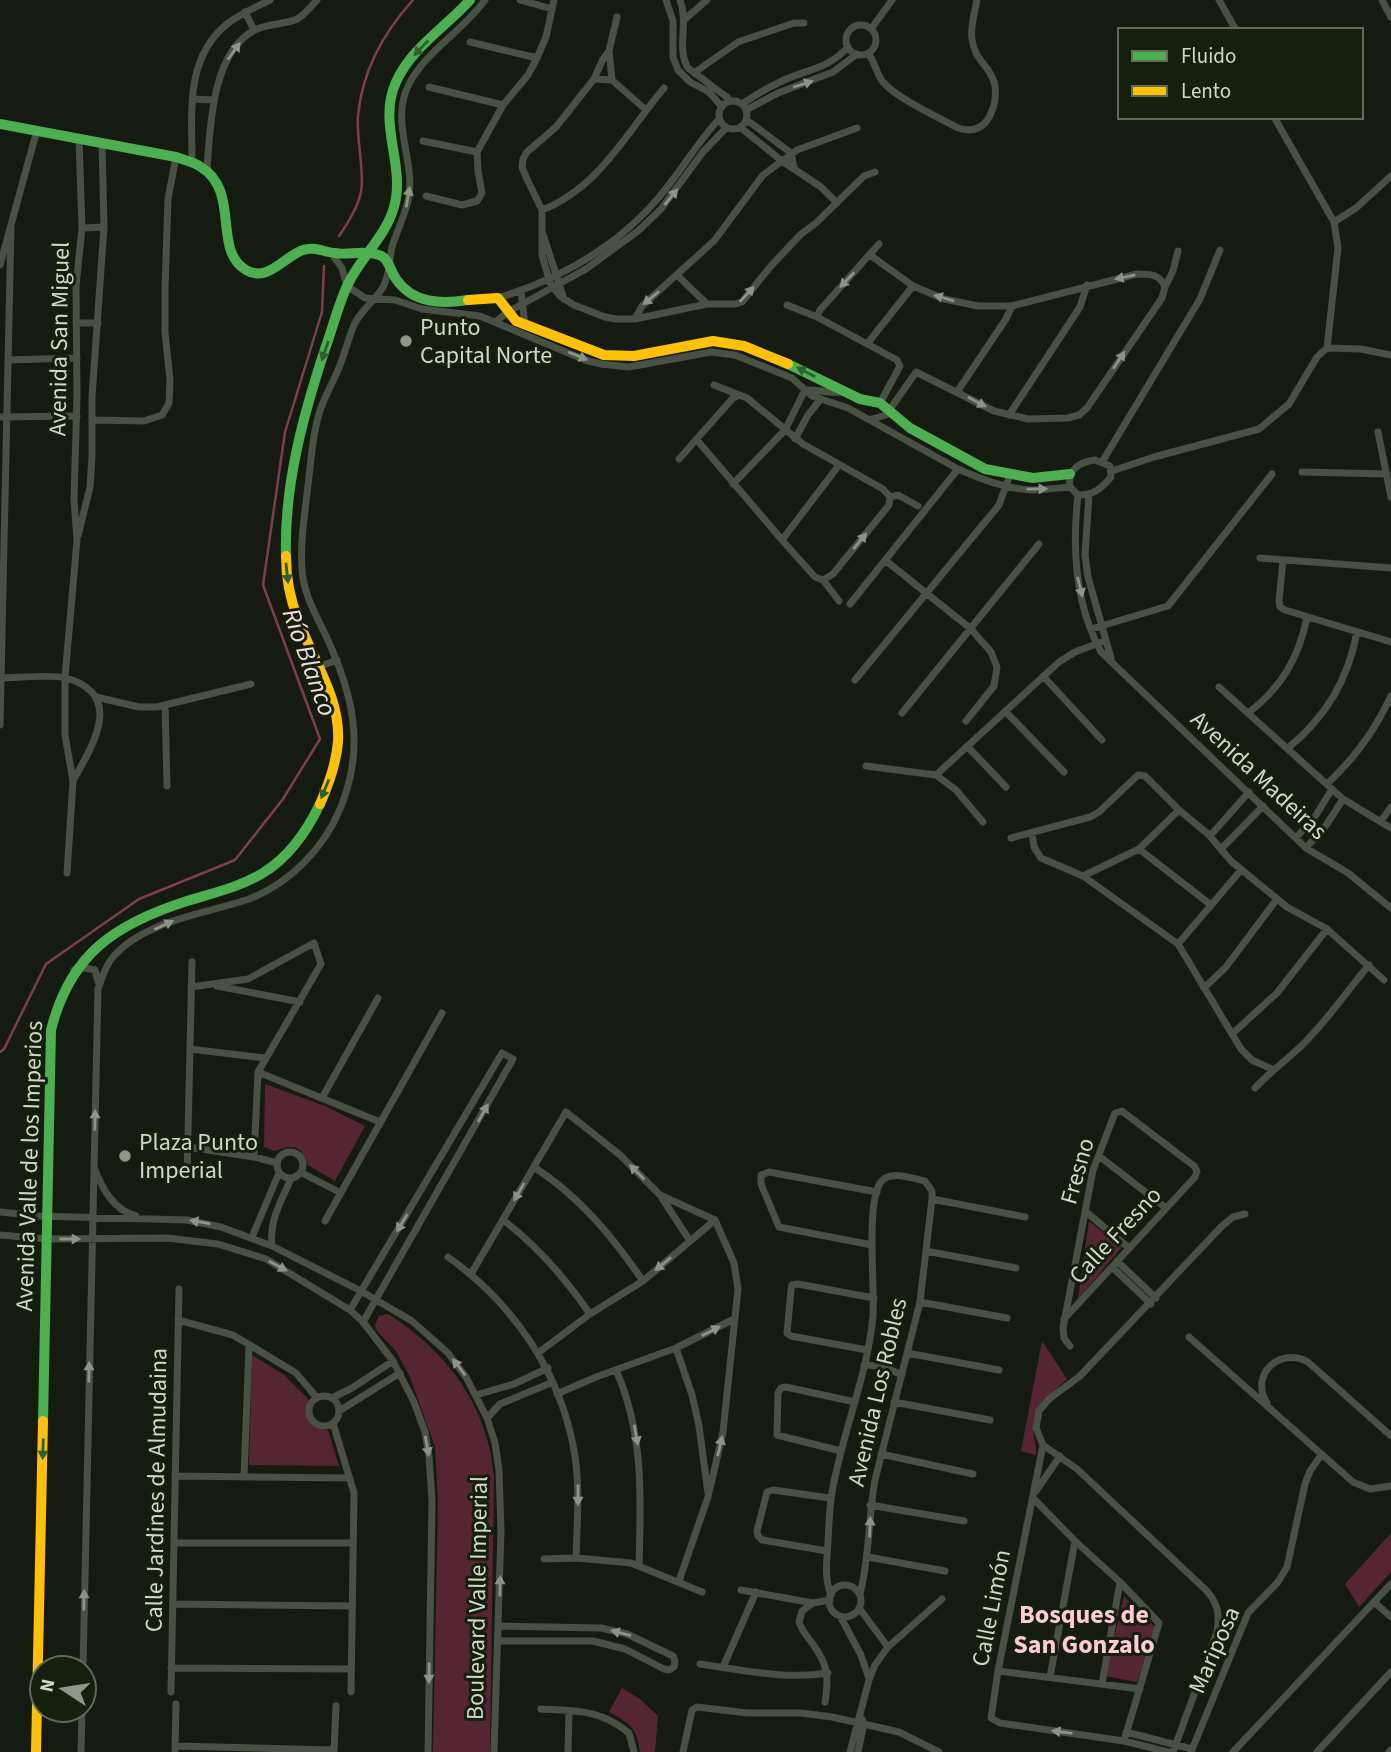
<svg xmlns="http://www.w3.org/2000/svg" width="1391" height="1752" viewBox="0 0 1391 1752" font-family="'Source Sans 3',sans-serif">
  <rect width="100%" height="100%" fill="#151b10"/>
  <path fill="#552533" d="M265 1084 325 1106 365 1126 335 1181 308 1165 301 1151 295 1147H288L274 1151 264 1147Z
    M1089 1221 1122 1247 1078 1299Z
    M388 1314C434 1343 472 1385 487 1439 491 1451 492 1464 494 1477L490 1752H433L438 1501 435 1447 410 1377 396 1351 376 1330 375 1325 379 1316Z
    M1042 1341 1067 1379C1054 1392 1033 1407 1033 1428 1033 1438 1037 1445 1036 1455L1021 1451Z
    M252 1355 284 1375 310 1401C303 1417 310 1427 328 1430L339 1466 249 1465Z
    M1391 1533V1572L1359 1607 1345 1584Z
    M1124 1596 1156 1628 1137 1682 1105 1676Z
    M622 1688 640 1699 658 1716 655 1752H640C637 1728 630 1723 609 1712Z"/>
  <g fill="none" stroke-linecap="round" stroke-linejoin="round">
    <path stroke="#7f3e50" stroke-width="2.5" d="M339 236C348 223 358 207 361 192 365 173 356 138 358 116 362 72 384 32 413 0
      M0 1052 4 1049 46 964 139 899 235 860 283 799 320 739 263 585 285 432 322 312 324 266"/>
    <path stroke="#495144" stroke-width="7" d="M520 0 552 9
      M666 0 673 21V57L678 70 690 82 709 92 722 107
      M680 0C689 24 676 48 688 68L728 98V102
      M1219 0 1236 30
      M1382 0 1391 17
      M245 12 254 30
      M617 17 609 51 603 59 594 79 556 127 527 152 523 159 522 167 526 177 542 210V255L550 283 560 296 574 305 605 317 616 319H635L707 304H735L742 302 770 267 801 234 816 223 864 176 875 172
      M685 19 707 0
      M846 40a15 15 0 1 1 30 0a15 15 0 1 1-30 0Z
      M871 29 892 0
      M470 42 537 58
      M609 51 612 80
      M868 53C875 62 876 73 883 82 896 98 938 117 958 128 967 131 976 131 984 124 990 118 992 112 994 105 1002 68 975 67 972 39 970 26 975 12 977 0
      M694 73 738 42 794 23H804
      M594 79 612 80 646 110
      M429 87 503 105
      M193 99 214 100
      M719 115a14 14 0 1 1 28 0a14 14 0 1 1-28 0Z
      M742 104C754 96 767 88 780 82 806 69 827 70 848 47
      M746 110 778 93 833 72 857 54
      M1274 117 1334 222 1338 248 1327 348
      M746 121 751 123 791 153 794 168
      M740 127 782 161 821 187 837 203
      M423 141 477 152
      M192 160C192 112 185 58 227 24 240 14 256 7 270 0
      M207 169C210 128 212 51 255 30 268 23 284 25 297 19 305 15 311 6 317 0
      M426 196 462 205 477 201 482 193 478 171 477 152 503 105 528 75 537 58 546 37 554 0
      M542 210C599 188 627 132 664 88
      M1334 222 1356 208 1391 176
      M82 228 104 227
      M543 234 564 299
      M331 253 342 268 347 286 365 298 395 300 422 309 480 316 585 360 601 364 629 367 711 352 735 355 792 378 812 396 848 408 958 469C981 479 1006 489 1032 490 1044 490 1058 488 1070 487
      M870 255 913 286 944 299 978 306H1012L1137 274C1150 274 1160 274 1165 287L1162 298 1087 408 1079 415 1068 418 1028 419 994 411 916 372 886 415 872 419
      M0 265 37 130
      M678 276 707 304
      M1165 287 1173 271 1178 251
      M521 291 525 325
      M498 298C560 279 618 246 660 196 681 171 697 143 719 119
      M787 305 817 317 897 360 900 366 880 403
      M817 317 820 310 879 244
      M635 319 642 306 714 241 763 175 797 150 857 128
      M495 322 508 312 586 269 638 231 661 209 703 152 726 128
      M76 323H98
      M867 344 913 286
      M8 360 77 358
      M714 385 747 398 803 444 883 489 890 497
      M957 392 1006 319 1012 306
      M1009 415 1080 307 1087 285
      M0 417 77 416
      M94 420 144 421 162 415 169 403 170 380 165 332V288L168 199 176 157
      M1378 432 1391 497
      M795 439 808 415 820 400
      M697 440 782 540 815 577 823 580 839 601
      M679 459 733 398 739 395
      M1095 460 1110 466 1111 477C1101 489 1094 495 1078 495L1070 487C1067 469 1080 462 1095 460Z
      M1102 462 1200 299 1220 250
      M1112 471 1154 457 1259 429 1289 404 1317 357 1327 348 1361 349 1391 355
      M1302 472 1387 474
      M733 484 785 430 805 390C818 389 830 394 843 392
      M1078 495C1072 547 1075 604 1101 652L1306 848 1348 873 1391 908
      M1089 495 1085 555 1088 577 1111 658
      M890 497 898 495 918 506
      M78 536 90 487 92 457V397L104 227 102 143
      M782 540 839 465
      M1260 558 1391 568
      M885 560 971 629 991 652 997 667 994 686 966 721
      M1283 560 1279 601 1280 607 1285 610 1391 642
      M823 580 833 574 889 505 890 497
      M850 604 958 469
      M1091 629 1168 606 1272 474
      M321 666 337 660
      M1043 676 1102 740
      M0 678C16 678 52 674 66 678 126 695 92 746 73 781
      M855 680 999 505 1010 475
      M1219 687 1343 799 1391 828
      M96 697 139 707H157L251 684
      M165 705 167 786
      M1005 711 1064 772
      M902 713 1039 544
      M1248 713C1281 688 1299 658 1307 617
      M0 725 11 228
      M967 746 1006 787
      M1288 748C1326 717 1348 680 1357 632
      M866 766 936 775 956 790 983 822
      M936 775 1059 662 1075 652 1104 641
      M1327 784C1355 758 1375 731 1391 696
      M1381 821 1391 807
      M1032 833 1034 847 1041 858 1083 876 1178 944 1241 1049 1252 1060 1272 1069
      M1210 836 1249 792
      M1011 838 1090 817 1099 812 1138 775 1145 776 1179 810 1208 834 1231 861 1287 907 1327 929 1384 980
      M1296 838 1316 815 1332 789
      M1222 848 1263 806
      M1306 848 1327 824 1343 799
      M1139 849 1211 905
      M67 873 73 781 65 735V677L77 540 74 499 77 396 76 286 82 228 79 139
      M1083 876 1139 849 1179 810
      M1178 944 1241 870
      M74 970 85 968 95 970 98 982
      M217 986 300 1002
      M191 987 248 979 314 943 321 964 258 1072 254 1157
      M1204 988 1226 967 1277 899
      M1232 1034 1277 993 1327 929
      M190 1049 264 1058
      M258 1072 380 1122
      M1255 1088C1269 1073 1284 1062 1299 1048 1325 1024 1346 992 1369 965
      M322 1098 378 998
      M188 1147 254 1157 277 1163
      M277 1165a13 13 0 1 1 26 0a13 13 0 1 1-26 0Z
      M1099 1156 1166 1208
      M534 1167C580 1197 612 1236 643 1281
      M95 1170C103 1190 114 1210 136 1216
      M302 1173 341 1193
      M187 1176 192 962
      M662 1198 690 1241
      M932 1199 1025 1217
      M1085 1211 1129 1248
      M0 1212 38 1216 187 1220 221 1227 272 1246 361 1291 412 1321 448 1353 466 1377 487 1418 495 1443 499 1470 501 1531 494 1752
      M503 1220C538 1246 565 1278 590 1314
      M325 1221 442 1013
      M0 1235 47 1239 167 1238 218 1244 266 1259 350 1310 363 1322 393 1361 414 1402 425 1432 429 1456 432 1501 428 1752
      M252 1237 279 1173
      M872 1245 779 1227 761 1184V1175L769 1172 877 1192
      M272 1246C269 1221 281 1201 291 1179
      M926 1251 1016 1268
      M448 1257C514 1304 562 1374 575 1456 580 1489 577 1524 576 1558
      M1117 1261 1156 1298
      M1112 1267 1151 1304
      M471 1274 566 1112 620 1155 660 1195 715 1220
      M920 1302 1007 1318
      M350 1310 502 1053 513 1059 363 1322
      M1064 1319 1195 1177 1197 1171 1194 1166 1122 1111 1115 1113 1093 1170 1063 1328 1064 1338 1070 1346
      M178 1320 233 1335 296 1373 317 1398
      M1189 1337 1353 1482 1370 1489 1391 1486
      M676 1348 692 1395 699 1426 708 1493
      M867 1350 791 1336 787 1333 791 1290 792 1285 798 1284 874 1298
      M538 1353 590 1314 643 1281 715 1220
      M907 1353 999 1370
      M864 1365 882 1366 902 1375
      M616 1370C644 1433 641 1498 639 1566
      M557 1394 596 1377 676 1348 734 1319
      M476 1395 514 1384 548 1368
      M309 1411a15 15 0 1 1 30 0a15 15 0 1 1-30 0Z
      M332 1398 352 1388 393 1361
      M894 1402 990 1420
      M1267 1403C1249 1375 1280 1346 1308 1362L1391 1436
      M339 1411 400 1373
      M487 1418 500 1404 553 1382
      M333 1423 354 1493 351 1692
      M1043 1445 998 1671 991 1718 1000 1723 1124 1741 1168 1752
      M841 1451 777 1435 778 1393 781 1388 786 1387 855 1402
      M881 1454 973 1474
      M175 1476 350 1478
      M244 1477 249 1346
      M1036 1491 1060 1456
      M1033 1498 1075 1541 1120 1582 1159 1623 1124 1741
      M870 1505 964 1521
      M174 1543H353
      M827 1551 762 1540 758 1536 757 1531 767 1492 773 1490 830 1498
      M868 1557 945 1571
      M544 1559 577 1558 631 1563 702 1592
      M679 1581 708 1497 723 1432 738 1289 734 1263 715 1220
      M829 1601a16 16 0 1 1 32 0a16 16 0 1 1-32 0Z
      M741 1590 813 1603 830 1600
      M831 1595C824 1578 827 1560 828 1542 829 1519 830 1496 836 1473 847 1421 868 1370 873 1316 875 1286 866 1206 880 1183 889 1169 911 1178 925 1181L932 1191V1199L920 1302 875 1480C868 1519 870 1555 860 1594
      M1374 1602 1391 1617
      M813 1603 802 1611 799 1622C803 1634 812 1641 818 1652 829 1669 828 1683 825 1702
      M173 1604 352 1606
      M859 1608 888 1647
      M840 1616 861 1655 869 1679
      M498 1641H593L625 1649 664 1669 669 1670 674 1667 675 1661 673 1656 627 1634 601 1628 499 1626
      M700 1664C742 1670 786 1680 828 1673
      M723 1667 756 1592
      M83 1668 98 989C102 978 105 966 113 957 145 920 206 914 249 899 289 884 324 848 340 809 366 747 353 694 326 636 316 615 303 593 302 569 300 541 305 513 308 485 311 462 312 437 319 414 323 399 332 385 338 370 344 356 348 340 354 325 361 310 375 301 383 287 390 275 389 260 392 247 397 231 404 217 408 201 417 162 389 123 409 84 426 51 463 31 485 0
      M171 1668 351 1669
      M998 1671 1140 1689
      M1050 1677 1075 1541
      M1102 1684 1120 1582
      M171 1692 179 1289
      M541 1709C576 1711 600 1709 629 1733L634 1752
      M1126 1732 1192 1749
      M175 1746 334 1750
      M334 1751 336 1706
      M81 1752 82 1710
      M175 1752 176 1704
      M568 1752 569 1711
      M683 1752 692 1710 697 1707 747 1713H801L832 1717 899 1732 939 1752
      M850 1752 869 1680 875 1665 888 1647 942 1599
      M858 1752 864 1723 862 1719
      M1173 1752 1217 1632C1220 1615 1218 1604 1207 1591L1077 1469 1043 1445 1036 1428 1039 1411 1049 1399 1080 1376 1222 1226 1233 1217 1245 1214
      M1191 1752 1248 1613 1278 1582 1287 1567 1305 1484 1310 1471 1322 1454
      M1233 1752 1391 1584
      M1317 1752 1391 1672
      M1389 1752 1391 1750"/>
    <path stroke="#4caf50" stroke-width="10" d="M0 124 176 157C184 160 194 162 201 167 241 192 212 250 246 270 267 283 285 256 303 250 315 246 323 252 335 253 345 255 356 252 367 253 390 254 386 263 396 279 413 304 442 304 468 300
      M788 364 860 399 880 403 910 428 985 469 1033 478 1070 474
      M286 556C284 485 303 416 325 349 333 327 338 305 348 284 361 257 386 236 394 207 406 165 377 124 396 82 411 48 446 27 470 0
      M43 1421 51 1030C70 954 115 924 187 901 213 893 240 887 263 873 289 857 307 831 320 804"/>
    <path stroke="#ffc107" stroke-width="10" d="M468 300 498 298 516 321 604 355 634 356 713 341 744 346 788 364
      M286 556C286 578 290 599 298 619 312 659 341 698 338 742 336 764 329 784 320 804
      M36 1752 43 1421"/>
  </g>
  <defs><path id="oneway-solid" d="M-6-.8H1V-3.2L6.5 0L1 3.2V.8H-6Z" transform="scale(1.75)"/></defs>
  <g fill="#2d602a">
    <use href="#oneway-solid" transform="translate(421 48) rotate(134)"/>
    <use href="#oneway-solid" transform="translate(325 351) rotate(109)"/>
    <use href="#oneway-solid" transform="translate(806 372) rotate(-153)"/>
    <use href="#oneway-solid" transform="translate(287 573) rotate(84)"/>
    <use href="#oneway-solid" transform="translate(325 789) rotate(112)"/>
    <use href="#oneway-solid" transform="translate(43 1449) rotate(92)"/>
  </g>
  <g fill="#8c9488">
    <use href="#oneway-solid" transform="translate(234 51) rotate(-54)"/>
    <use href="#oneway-solid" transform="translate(803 84) rotate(-18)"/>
    <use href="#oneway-solid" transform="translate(408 197) rotate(-80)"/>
    <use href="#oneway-solid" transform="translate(671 197) rotate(-51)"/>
    <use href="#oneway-solid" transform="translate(1125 277) rotate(168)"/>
    <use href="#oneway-solid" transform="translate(847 280) rotate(133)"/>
    <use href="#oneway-solid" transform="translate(747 294) rotate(-47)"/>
    <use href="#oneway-solid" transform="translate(651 298) rotate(140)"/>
    <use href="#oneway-solid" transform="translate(944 298) rotate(-163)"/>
    <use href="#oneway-solid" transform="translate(578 356) rotate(22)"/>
    <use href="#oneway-solid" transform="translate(1119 360) rotate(-56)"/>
    <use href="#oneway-solid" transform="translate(977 402) rotate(28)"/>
    <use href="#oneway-solid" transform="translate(1037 489) rotate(-1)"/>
    <use href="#oneway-solid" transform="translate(860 541) rotate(-51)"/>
    <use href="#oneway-solid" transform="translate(1080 587) rotate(76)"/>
    <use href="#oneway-solid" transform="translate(164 925) rotate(-25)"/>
    <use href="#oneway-solid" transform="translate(483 1113) rotate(-61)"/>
    <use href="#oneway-solid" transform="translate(95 1120) rotate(-89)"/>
    <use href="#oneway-solid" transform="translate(637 1172) rotate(-135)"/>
    <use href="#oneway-solid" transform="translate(519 1192) rotate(120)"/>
    <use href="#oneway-solid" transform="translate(200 1222) rotate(-170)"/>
    <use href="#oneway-solid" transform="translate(402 1223) rotate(121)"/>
    <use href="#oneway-solid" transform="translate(70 1239)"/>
    <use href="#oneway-solid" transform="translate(663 1264) rotate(140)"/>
    <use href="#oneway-solid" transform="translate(278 1266) rotate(29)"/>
    <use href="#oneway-solid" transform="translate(711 1331) rotate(-27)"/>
    <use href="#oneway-solid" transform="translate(459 1367) rotate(-127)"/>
    <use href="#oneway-solid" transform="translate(89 1372) rotate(-89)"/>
    <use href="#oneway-solid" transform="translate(636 1435) rotate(80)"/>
    <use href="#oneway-solid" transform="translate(427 1446) rotate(80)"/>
    <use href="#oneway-solid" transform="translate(720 1446) rotate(-77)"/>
    <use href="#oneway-solid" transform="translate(578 1495) rotate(90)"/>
    <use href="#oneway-solid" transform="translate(870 1527) rotate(-88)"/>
    <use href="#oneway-solid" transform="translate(500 1586) rotate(-89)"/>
    <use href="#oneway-solid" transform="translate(84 1600) rotate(-89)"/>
    <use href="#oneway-solid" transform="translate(621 1633) rotate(-165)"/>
    <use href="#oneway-solid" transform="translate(429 1673) rotate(91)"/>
    <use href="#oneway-solid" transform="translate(1062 1732) rotate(-172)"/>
  </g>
  <g fill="#8f968a" stroke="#14200b" stroke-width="2.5">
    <circle cx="406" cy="341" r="7"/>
    <circle cx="125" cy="1156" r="7"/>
  </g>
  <g text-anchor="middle" stroke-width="6" stroke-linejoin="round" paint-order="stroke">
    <g font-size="24" fill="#d0d8cb" stroke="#14200b" text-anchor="start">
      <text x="420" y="335">Punto<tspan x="420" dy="28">Capital Norte</tspan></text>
      <text x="139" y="1150">Plaza Punto<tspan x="139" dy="28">Imperial</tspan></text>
    </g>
    <g font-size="24" fill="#d0d8cb" stroke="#14200b">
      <text transform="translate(59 339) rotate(-89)" y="8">Avenida San Miguel</text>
      <text transform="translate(1259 775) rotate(43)" y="8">Avenida Madeiras</text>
      <text transform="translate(29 1166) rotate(-88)" y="8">Avenida Valle de los Imperios</text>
      <text transform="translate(1077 1171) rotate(-74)" y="8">Fresno</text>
      <text transform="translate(1115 1235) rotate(-47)" y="8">Calle Fresno</text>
      <text transform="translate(877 1392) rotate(-77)" y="8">Avenida Los Robles</text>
      <text transform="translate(156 1490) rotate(-89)" y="8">Calle Jardines de Almudaina</text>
      <text transform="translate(477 1598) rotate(-89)" y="8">Boulevard Valle Imperial</text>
      <text transform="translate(991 1608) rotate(-79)" y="8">Calle Limón</text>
      <text transform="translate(1214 1650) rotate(-66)" y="8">Mariposa</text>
    </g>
    <g font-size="26" font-style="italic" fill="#f4dde2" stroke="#14200b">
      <text transform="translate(310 662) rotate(70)" y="9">Río Blanco</text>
    </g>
    <g font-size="26" font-weight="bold" fill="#fecad6" stroke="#14200b">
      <text x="1084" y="1623">Bosques de<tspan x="1084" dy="30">San Gonzalo</tspan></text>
    </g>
  </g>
  <rect x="1118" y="28" width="245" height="91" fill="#14200b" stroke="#5f6a58" stroke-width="2"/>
  <rect x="1132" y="51" width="35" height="10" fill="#4caf50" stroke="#5f6a58" stroke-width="2"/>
  <text x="1181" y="63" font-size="21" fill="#d0d8cb">Fluido</text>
  <rect x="1132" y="86" width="35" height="10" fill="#ffc107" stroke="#5f6a58" stroke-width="2"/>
  <text x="1181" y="98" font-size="21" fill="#d0d8cb">Lento</text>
  <g transform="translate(63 1689) rotate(282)"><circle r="33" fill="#14200b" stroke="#5f6a58" stroke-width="2"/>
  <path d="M0-5L12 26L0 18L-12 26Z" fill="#8f968a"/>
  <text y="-10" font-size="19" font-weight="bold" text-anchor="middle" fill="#d0d8cb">N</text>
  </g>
</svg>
